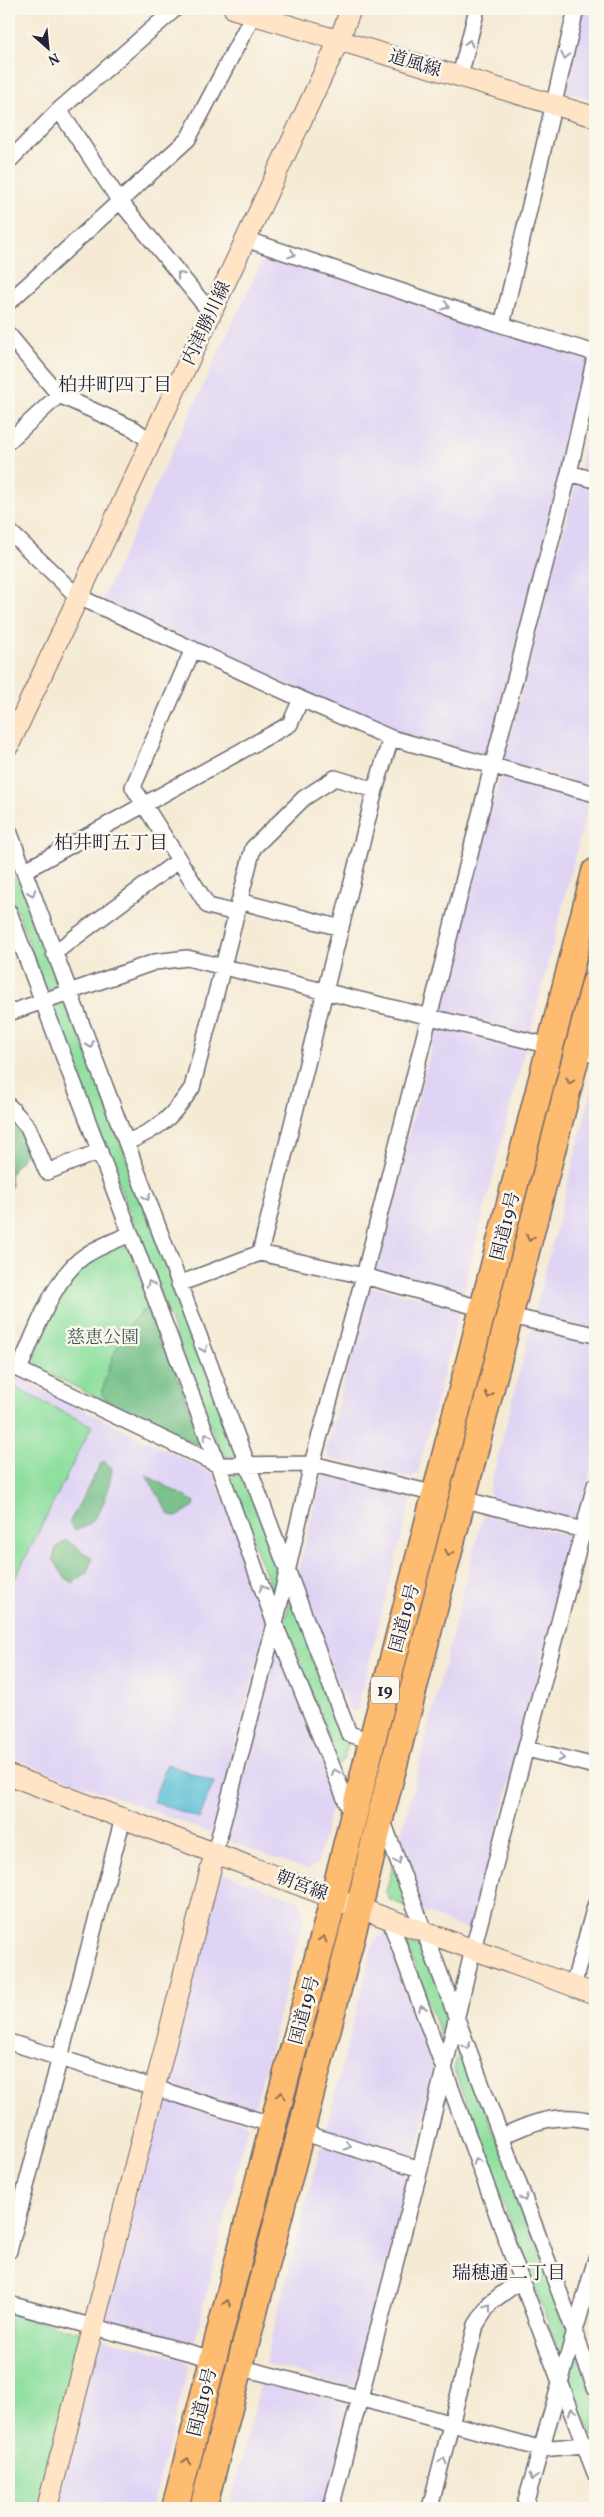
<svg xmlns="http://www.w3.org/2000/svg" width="604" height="2517" viewBox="0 0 604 2517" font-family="Vollkorn,'Noto Serif JP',serif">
  <rect width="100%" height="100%" fill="#fbf7ec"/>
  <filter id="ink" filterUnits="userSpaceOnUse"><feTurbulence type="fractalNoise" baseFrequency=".02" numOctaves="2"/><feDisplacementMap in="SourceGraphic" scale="10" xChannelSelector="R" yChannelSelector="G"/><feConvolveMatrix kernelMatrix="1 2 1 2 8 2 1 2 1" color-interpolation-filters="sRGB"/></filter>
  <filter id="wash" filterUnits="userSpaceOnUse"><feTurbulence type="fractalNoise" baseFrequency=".0096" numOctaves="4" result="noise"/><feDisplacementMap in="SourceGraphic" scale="20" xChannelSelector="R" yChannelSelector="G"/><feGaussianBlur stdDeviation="1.12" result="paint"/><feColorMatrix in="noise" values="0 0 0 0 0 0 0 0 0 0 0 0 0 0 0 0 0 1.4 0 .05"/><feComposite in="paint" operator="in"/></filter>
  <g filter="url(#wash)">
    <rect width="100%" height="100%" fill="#f5ebd5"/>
    <path fill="#e0d4f4" d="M582 9H595V100L568 92 564 86Z
      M269 253 587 354 590 362 489 753 483 757 392 731 106 603 103 597 264 257Z
      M595 405V473L583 470 580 463Z
      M581 481 595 485V779L590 786 508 763 505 756 575 485Z
      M504 776 590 798 530 1034 441 1011 499 779Z
      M439 1027 525 1049 463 1295 459 1297 377 1276 373 1270 436 1030Z
      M595 1077V1329L539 1315 535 1310Z
      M373 1287 456 1305 460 1309 418 1473 411 1478 330 1458 326 1450 367 1290Z
      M535 1326 595 1341V1452L579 1516 572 1519 491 1500 489 1491 530 1331Z
      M9 1373 210 1472 215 1476 269 1618 213 1830 208 1832 9 1757Z
      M326 1474 407 1494 411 1500 357 1710H348L297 1576 321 1478Z
      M488 1515 569 1536 572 1541 473 1927 467 1930 424 1912 400 1846V1839L482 1518Z
      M283 1654 335 1792 317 1864 307 1870 231 1842 228 1837 275 1655Z
      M224 1873 299 1901 305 1913 255 2107 249 2109 169 2085 166 2080 218 1876Z
      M385 1934 390 1939 437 2067 415 2155 409 2158 329 2133 326 2129 374 1940Z
      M165 2097 245 2122 248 2125 195 2340 189 2344 108 2322 105 2317 161 2100Z
      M326 2146 406 2170 409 2176 356 2384 351 2388 265 2364 320 2149Z
      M104 2338 186 2360 189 2366 152 2508H56L99 2341Z
      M265 2382 347 2403 350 2408 324 2508H229L260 2385Z"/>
    <path fill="#8edf9f" stroke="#58806d" d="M9 845 62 986 47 991 9 890Z
      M595 921V939L409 1668 390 1721Z
      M67 1002 239 1457H222L52 1007Z
      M124 1244 129 1248 202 1441 197 1446 33 1366 32 1361C57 1301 60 1272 124 1244Z
      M9 1385 92 1426 13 1582 9 1584Z
      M228 1475H247L280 1564 273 1593Z
      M291 1595 348 1743 344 1758 339 1766 285 1621Z
      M393 1865 410 1908 390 1900 386 1892Z
      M406 1943 425 1950 451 2015 443 2043Z
      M460 2044 570 2331 561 2358 454 2070Z
      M304 2074 192 2508H187L285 2127Z
      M9 2313 79 2332 83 2337 39 2508H9Z
      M578 2353 595 2401V2435H591L569 2378Z"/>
    <path fill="#72be86" stroke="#4a7060" d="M14 1123 20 1127 28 1150 10 1175 11 1185 9 1191V1124Z
      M148 1308 154 1317 201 1440 197 1445 114 1405 102 1395C104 1372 126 1317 148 1308Z
      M104 1461 112 1468C109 1490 100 1528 74 1530L69 1523 101 1463Z
      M146 1475 195 1502 194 1506 177 1517 170 1515Z
      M66 1540 92 1558 89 1571 73 1583 65 1578 53 1559 56 1548Z"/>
    <path fill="#5abfd7" stroke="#3e7089" d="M167 1764 214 1782 199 1819 153 1801Z"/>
  </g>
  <g filter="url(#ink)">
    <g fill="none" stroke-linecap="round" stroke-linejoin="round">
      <defs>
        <path id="street" d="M460 76 477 9
          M59 110 119 200 211 313
          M9 161 59 110 175 9
          M245 239 502 325 595 353
          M9 302 188 139 253 15
          M502 325 576 9
          M9 335 59 395 134 429 150 441
          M9 441 59 395
          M569 473 595 480
          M9 531 77 596 301 699 391 738 595 794
          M193 649 133 787 208 906 236 913
          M9 831 349 1734 372 1741
          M24 871 290 724 301 699
          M239 901 341 928
          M9 912 218 1465 275 1624 352 1816
          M54 953 179 860
          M9 1013 155 962 187 958 550 1046
          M577 1051 595 1055
          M9 1106 28 1127 47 1172 100 1151
          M127 1142C161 1128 171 1118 192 1088L253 848 304 798 335 778 375 790
          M260 1253 375 790 391 738
          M179 1284 260 1253 364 1276 484 1309
          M510 1316 595 1335
          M9 1365 218 1465 312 1464 436 1494
          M19 1369C35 1335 53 1276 86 1255 100 1246 116 1240 131 1234
          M462 1499 595 1533
          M527 1749 595 1766
          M382 1819 595 2387
          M215 1852 275 1624 312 1464 364 1276 492 767 569 473 595 357
          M389 1918 521 2280 595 2473
          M573 1986 595 1906
          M9 2042 273 2125
          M301 2132 420 2169
          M501 2137C533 2121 560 2112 595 2122
          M9 2251 123 1818
          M9 2304 213 2359
          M239 2367 359 2398 542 2449 594 2444
          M331 2508 420 2169 473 1949 595 1485
          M430 2508 476 2325 490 2303 521 2280
          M524 2508 595 2262"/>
        <path id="secondary" d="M234 9 595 117
          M9 745 339 40 351 9
          M9 1775 359 1908 595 1994
          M47 2508 215 1852"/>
        <path id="highway" d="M175 2508 273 2125 328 1920 372 1741 595 872
          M203 2508 359 1908 381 1815 595 983"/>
      </defs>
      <use href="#street" stroke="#6c6871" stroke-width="18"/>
      <use href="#secondary" stroke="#6c6871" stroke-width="22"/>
      <use href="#highway" stroke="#6c6871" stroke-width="29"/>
      <use href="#street" stroke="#fff" stroke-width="15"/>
      <use href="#secondary" stroke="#ffe4c6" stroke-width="20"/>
      <use href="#highway" stroke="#febc70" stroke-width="26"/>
    </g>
    <defs><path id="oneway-chevron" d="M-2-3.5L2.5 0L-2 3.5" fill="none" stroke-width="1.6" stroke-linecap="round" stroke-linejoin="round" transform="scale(1.25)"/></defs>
    <g stroke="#9c9ca7">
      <use href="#oneway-chevron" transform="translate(469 43) rotate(-76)"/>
      <use href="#oneway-chevron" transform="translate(565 56) rotate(103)"/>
      <use href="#oneway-chevron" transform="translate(292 254) rotate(19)"/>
      <use href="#oneway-chevron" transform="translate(180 275) rotate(-129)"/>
      <use href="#oneway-chevron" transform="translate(446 306) rotate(19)"/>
      <use href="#oneway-chevron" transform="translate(32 893) rotate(70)"/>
      <use href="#oneway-chevron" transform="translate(90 1045) rotate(69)"/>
      <use href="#oneway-chevron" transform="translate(147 1197) rotate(70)"/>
      <use href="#oneway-chevron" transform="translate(150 1284) rotate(-111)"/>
      <use href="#oneway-chevron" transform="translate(204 1349) rotate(69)"/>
      <use href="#oneway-chevron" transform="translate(207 1436) rotate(-111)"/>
      <use href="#oneway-chevron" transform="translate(263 1588) rotate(-110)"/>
      <use href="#oneway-chevron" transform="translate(561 1758) rotate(14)"/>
      <use href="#oneway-chevron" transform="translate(335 1772) rotate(-112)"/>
      <use href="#oneway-chevron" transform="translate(398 1861) rotate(69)"/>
      <use href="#oneway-chevron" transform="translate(422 2008) rotate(-110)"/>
      <use href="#oneway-chevron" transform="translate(467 2046) rotate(69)"/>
      <use href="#oneway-chevron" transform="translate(348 2146) rotate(17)"/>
      <use href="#oneway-chevron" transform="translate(477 2161) rotate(-110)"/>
      <use href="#oneway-chevron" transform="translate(524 2198) rotate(69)"/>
      <use href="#oneway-chevron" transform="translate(488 2307) rotate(-53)"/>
      <use href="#oneway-chevron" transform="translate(572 2411) rotate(-111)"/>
      <use href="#oneway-chevron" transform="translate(443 2461) rotate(-75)"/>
      <use href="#oneway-chevron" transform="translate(533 2477) rotate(106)"/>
    </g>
    <g stroke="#906f56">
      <use href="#oneway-chevron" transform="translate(570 1081) rotate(104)"/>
      <use href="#oneway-chevron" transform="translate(530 1238) rotate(104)"/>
      <use href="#oneway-chevron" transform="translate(489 1395) rotate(105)"/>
      <use href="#oneway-chevron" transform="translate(449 1553) rotate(104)"/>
      <use href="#oneway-chevron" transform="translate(323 1939) rotate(-75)"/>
      <use href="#oneway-chevron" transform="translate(281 2095) rotate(-75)"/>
      <use href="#oneway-chevron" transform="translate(227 2303) rotate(-76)"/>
      <use href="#oneway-chevron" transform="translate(187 2461) rotate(-76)"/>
    </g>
  </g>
  <g text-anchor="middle" stroke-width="5" stroke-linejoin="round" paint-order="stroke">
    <rect fill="#fbf7ec" stroke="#636270" stroke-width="1" x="371" y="1676.5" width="28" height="27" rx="4"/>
    <g font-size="16" font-weight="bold" fill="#22223b">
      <text x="385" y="1696">19</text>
    </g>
    <g font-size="18" fill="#22223b" stroke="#fbf7ec">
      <text transform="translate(415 63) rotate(17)" y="6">道風線</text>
      <text transform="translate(206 323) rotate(-65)" y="6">内津勝川線</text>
      <text transform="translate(505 1226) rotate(-76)" y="6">国道19号</text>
      <text transform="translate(404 1618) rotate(-75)" y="6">国道19号</text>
      <text transform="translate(302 1885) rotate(21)" y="6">朝宮線</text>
      <text transform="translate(304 2010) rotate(-75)" y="6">国道19号</text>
      <text transform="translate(202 2402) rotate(-76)" y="6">国道19号</text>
    </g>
    <g font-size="18" fill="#425b59" stroke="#fbf7ec">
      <text x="103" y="1343">慈恵公園</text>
    </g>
    <g font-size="19" fill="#22223b" stroke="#fbf7ec">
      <text x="115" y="391">柏井町四丁目</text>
      <text x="111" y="849">柏井町五丁目</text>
      <text x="509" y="2279">瑞穂通二丁目</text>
    </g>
  </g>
  <rect width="604" height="2517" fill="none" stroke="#fbf7ec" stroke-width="30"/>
  <g transform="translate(48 48) rotate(153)" stroke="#fbf7ec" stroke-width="4" paint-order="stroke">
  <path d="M0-4L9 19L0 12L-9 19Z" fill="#22223b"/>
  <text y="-8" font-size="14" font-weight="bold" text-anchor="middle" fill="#22223b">N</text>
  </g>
</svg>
